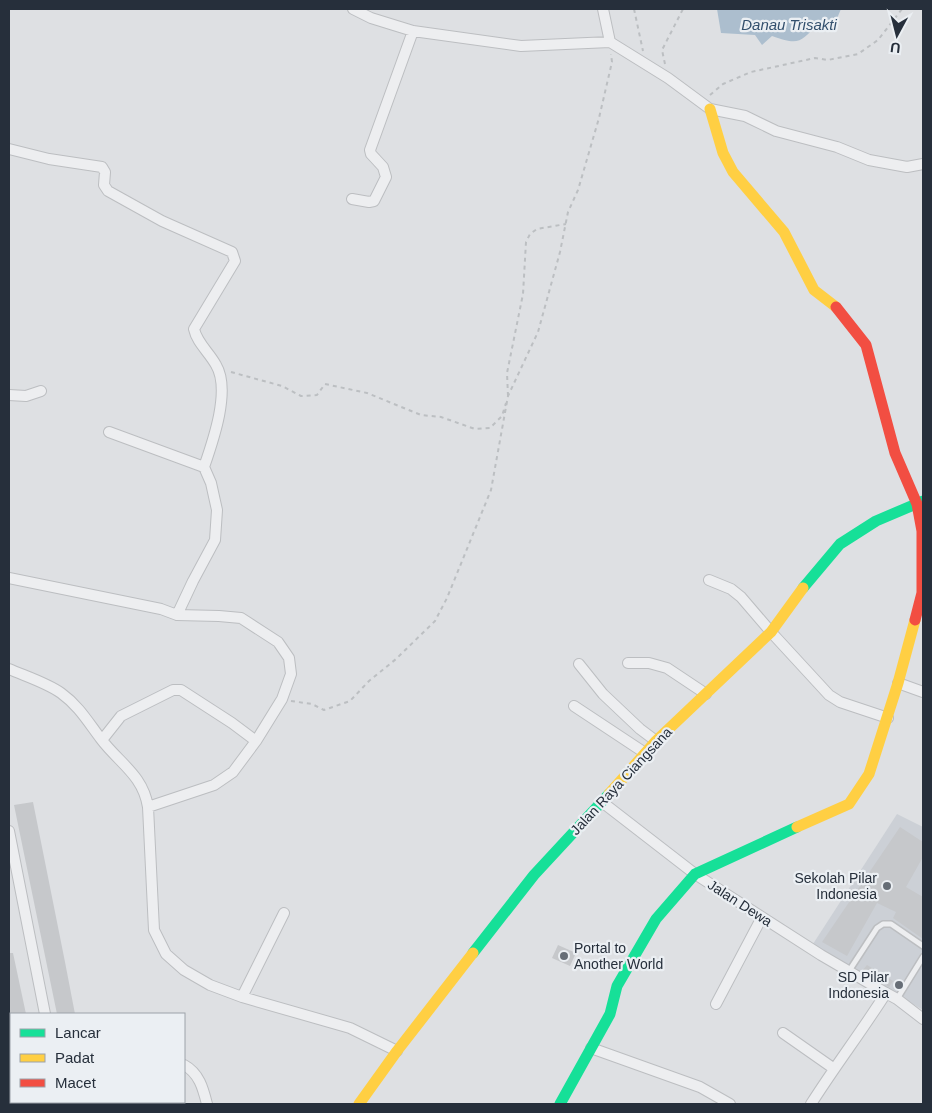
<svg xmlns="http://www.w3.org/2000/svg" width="932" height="1113" viewBox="0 0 932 1113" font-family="Arial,sans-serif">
  <rect width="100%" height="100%" fill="#dee0e3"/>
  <path fill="#ccd0d6" d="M897 814 923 827V1010L813 944Z"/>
  <path fill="#cfd7ce" d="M61 1102H117L118 1104H61Z"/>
  <path fill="#acbece" d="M717 9H841L832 30 819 23C800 42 800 46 772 36L762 45 755 35 721 33Z"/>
  <path fill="#c6c8cb" d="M33 802 65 962 75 1014H57L37 917 14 805Z
    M900 827 923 842V857L906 887 923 897V939L893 918 896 912 877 903 847 956 822 942Z
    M558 945 576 953 570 966 552 958Z
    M9 953H13L26 1014H9Z
    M867 965 893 981 889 987 862 971Z"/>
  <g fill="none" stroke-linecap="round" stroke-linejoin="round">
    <defs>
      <path id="lane" d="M849 971 877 928 883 924H891L923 946
        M897 999 923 957"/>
      <path id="street" d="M353 9 371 18 413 31 521 46 610 42 668 78 710 109 745 116 776 131 837 147 869 160 907 167 923 164
        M603 9 610 42
        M9 149 49 159 102 167 105 172 104 185 108 191 162 221 232 252 235 261 194 329C197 343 209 352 216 365 231 390 213 441 204 467
        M352 199 369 202 374 201 386 177 383 167 371 154 370 150 413 31
        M9 395 26 396 41 391
        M109 432 204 467 211 483 217 510 215 540 193 581 177 615
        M9 578 161 609 177 615 219 616 241 618 278 642 289 658 291 674 282 699 256 741 233 772 214 785 148 807
        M709 580 731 589 741 597 771 632 829 695 840 702 888 718
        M628 663H649L667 668 706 694
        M579 664 603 694 640 729 656 741
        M9 669C25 676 47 683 61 693 79 706 88 722 101 739 119 763 143 775 148 807L154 930 166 954 184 970 210 985 242 997 350 1028 397 1051
        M898 683 923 692
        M574 706 645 753
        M102 740 121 716 173 690H181L232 723 256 741
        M602 802 695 874 821 955 886 993
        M9 831 45 1014
        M242 997 284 913
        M716 1004 762 917
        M783 1033 833 1068
        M591 1048 700 1087 730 1104
        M184 1065C199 1073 203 1088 207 1104
        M9 1102H11
        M62 1102 63 1104
        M131 1102V1104
        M811 1104C835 1066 862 1031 886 993L897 999 923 1019"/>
    </defs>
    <use href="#lane" stroke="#bcbec1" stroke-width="8"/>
    <use href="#street" stroke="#bcbec1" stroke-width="12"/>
    <path stroke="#bcbfc2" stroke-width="2" stroke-dasharray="4 4" stroke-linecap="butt" d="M634 9 643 51
      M665 64 662 50 683 9
      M710 95 723 84 751 72 815 58 828 60 858 54 878 40 902 9
      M231 372 282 386 301 396 317 395 325 384 367 393 421 415 441 417 475 429 490 428 502 416 506 403
      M508 396 507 373 523 294 526 242 530 234 537 229 566 224
      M291 701 312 704 324 710 350 701 369 681 396 659 435 621 447 598 491 490 508 396 538 332 560 252 568 212 578 190 599 118 612 62 611 54"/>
    <use href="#lane" stroke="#edeef0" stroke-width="5"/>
    <use href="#street" stroke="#edeef0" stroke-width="10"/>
    <path stroke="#16e098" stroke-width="11" d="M803 588 840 544 876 521 923 501
      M473 953 534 875 609 794
      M560 1104 610 1014 617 986 656 919 695 874 797 827"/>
    <path stroke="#ffcf43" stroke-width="11" d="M710 109 723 153 733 172 784 232 814 290 836 307
      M609 794 656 741 771 632 803 588
      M797 827 849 804 869 774 898 683 915 620
      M359 1104 397 1051 473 953"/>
    <path stroke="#f24e42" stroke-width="11" d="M836 307 866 345 895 453 917 504 922 531V593L915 620"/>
  </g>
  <g fill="#666d76" stroke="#ebeff3" stroke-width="2">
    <circle cx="887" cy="886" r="5"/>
    <circle cx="564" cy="956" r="5"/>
    <circle cx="899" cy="985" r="5"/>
  </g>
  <g text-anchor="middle" stroke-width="4.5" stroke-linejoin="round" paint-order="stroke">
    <g font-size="14" fill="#262f3b" stroke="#ebeff3">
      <text transform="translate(621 781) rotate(-47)" y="5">Jalan Raya Ciangsana</text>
      <text transform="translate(740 903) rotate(33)" y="5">Jalan Dewa</text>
    </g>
    <g font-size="14" fill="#262f3b" stroke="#ebeff3" text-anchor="end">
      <text x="877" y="883">Sekolah Pilar<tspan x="877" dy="16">Indonesia</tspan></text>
      <text x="574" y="953" text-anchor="start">Portal to<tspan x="574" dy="16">Another World</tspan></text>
      <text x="889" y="982">SD Pilar<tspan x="889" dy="16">Indonesia</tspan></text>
    </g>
    <g font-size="15" font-style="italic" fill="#324f6d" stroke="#ebeff3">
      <text x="789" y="30">Danau Trisakti</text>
    </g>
  </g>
  <rect width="932" height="1113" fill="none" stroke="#262f3b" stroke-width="20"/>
  <rect x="10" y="1013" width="175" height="90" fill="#ebeff3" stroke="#9ca2a9"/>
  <rect x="20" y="1029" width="25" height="8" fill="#16e098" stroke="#9ca2a9"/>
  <text x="55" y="1038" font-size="15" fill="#262f3b">Lancar</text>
  <rect x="20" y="1054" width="25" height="8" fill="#ffcf43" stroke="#9ca2a9"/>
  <text x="55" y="1063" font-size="15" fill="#262f3b">Padat</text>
  <rect x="20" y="1079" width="25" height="8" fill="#f24e42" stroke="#9ca2a9"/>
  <text x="55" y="1088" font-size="15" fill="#262f3b">Macet</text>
  <g transform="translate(897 35) rotate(187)" stroke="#ebeff3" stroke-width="4" paint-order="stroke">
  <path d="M0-4L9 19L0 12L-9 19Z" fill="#262f3b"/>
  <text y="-8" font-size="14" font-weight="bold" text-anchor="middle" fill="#262f3b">U</text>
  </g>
</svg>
